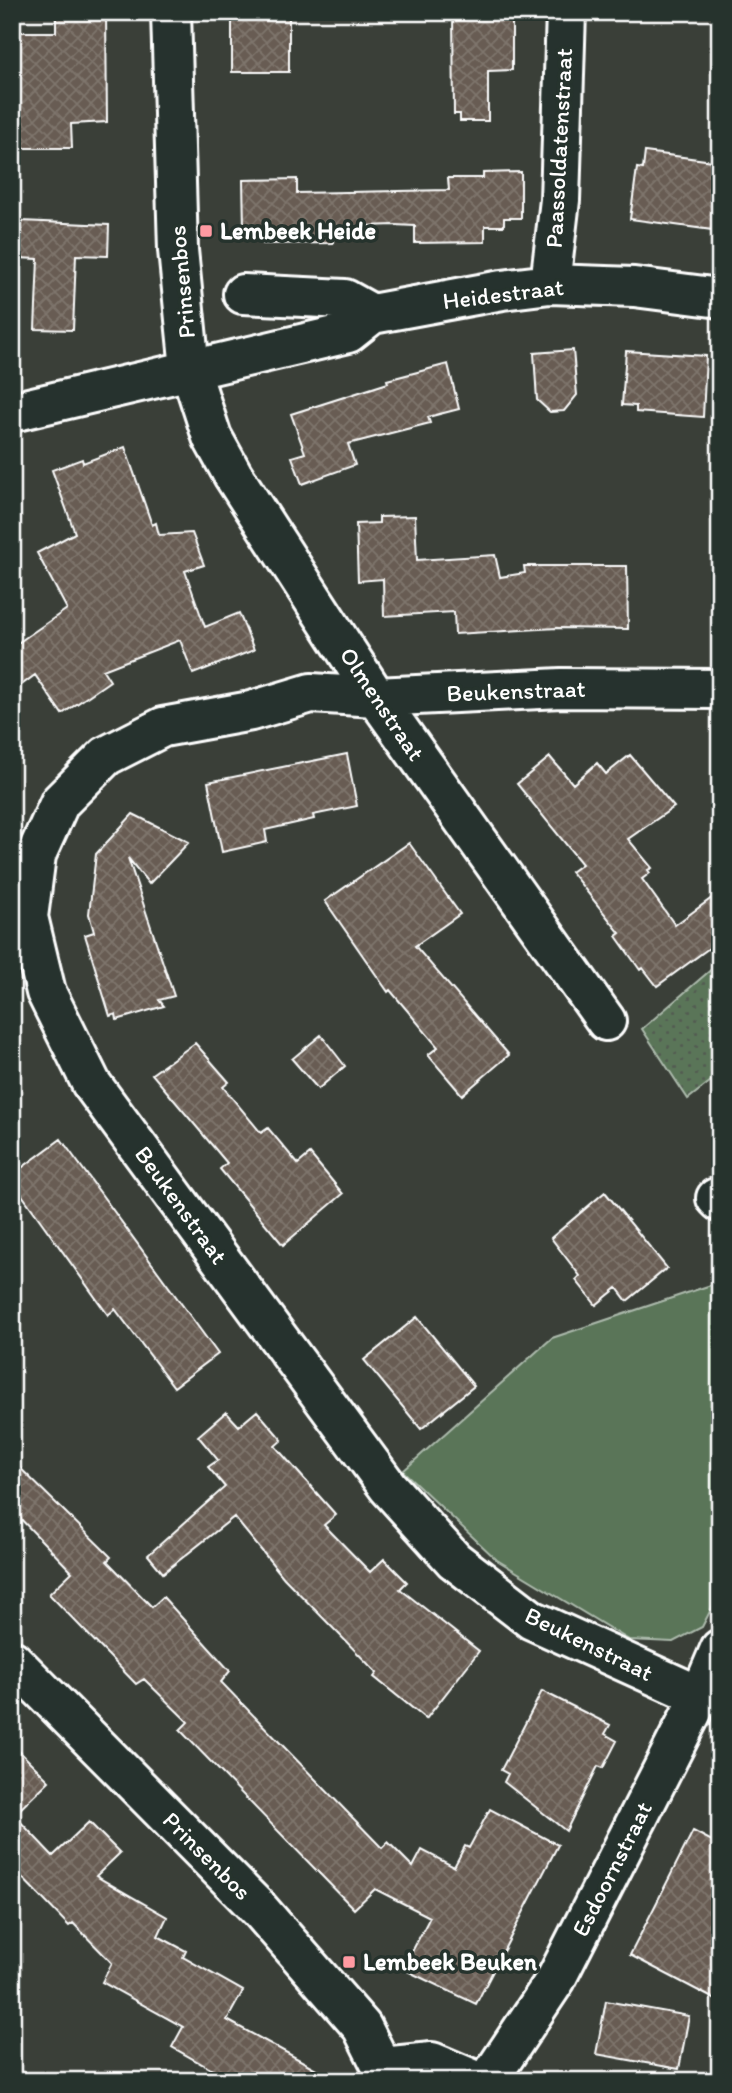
<svg xmlns="http://www.w3.org/2000/svg" width="732" height="2093" viewBox="0 0 732 2093" font-family="Itim,sans-serif">
  <defs>
    <pattern id="park-dots" width="8" height="8" patternUnits="userSpaceOnUse" patternTransform="scale(1.75)"><rect width="8" height="8" fill="#5a7459"/><path d="M2 2h.1M6 6h.1" fill="none" stroke="#525c51" stroke-width="1.8" stroke-linecap="round"/></pattern>
    <pattern id="building-cross-hatch" width="8" height="8" patternUnits="userSpaceOnUse" patternTransform="scale(1.75)"><rect width="8" height="8" fill="#675c52"/><path d="M0 0l8 8M0 8l8-8" fill="none" stroke="#7e746c"/></pattern>
  </defs>
  <rect width="100%" height="100%" fill="#3a3f38"/>
  <filter id="ink" filterUnits="userSpaceOnUse"><feTurbulence type="fractalNoise" baseFrequency=".0143" numOctaves="2"/><feDisplacementMap in="SourceGraphic" scale="14" xChannelSelector="R" yChannelSelector="G"/><feConvolveMatrix kernelMatrix="1 2 1 2 8 2 1 2 1" color-interpolation-filters="sRGB"/></filter>
  <g filter="url(#ink)">
    <path fill="#5a7459" stroke="#acbaac" stroke-width="2" d="M720 1282V1592L702 1627 673 1642 629 1640 497 1560 403 1471 552 1338Z"/>
    <path fill="url(#park-dots)" stroke="#acbaac" stroke-width="2" d="M720 962V1074L688 1099 642 1029Z"/>
    <path fill="url(#building-cross-hatch)" stroke="#fff" stroke-width="2" d="M56 12H106L107 122 71 124 72 148H12V32H56Z
      M232 12H289V72H232Z
      M453 12H512V70L488 71V121H460V114H454Z
      M645 152 720 162V231L630 219 637 168 643 169Z
      M521 172V218H504V226H485V242L415 243V226L395 225 334 227 333 243 263 244V227H244L243 180 297 179V193L449 190 448 178H483V173Z
      M21 221 109 225 108 256 76 255 73 330 35 329 38 259 19 258Z
      M573 350 577 395 564 411 550 412 537 400 534 353Z
      M626 351 706 356 703 417 636 412V406L622 405Z
      M448 364 459 409 428 417 430 423 348 444 355 465 302 484 292 457 305 453 291 414 388 383 387 380Z
      M125 447 152 525 156 523 159 535 192 533 204 565 185 571 205 627 239 613 254 650 193 674 180 640 103 670 110 681 62 714 35 675 12 692V647L67 609 37 553 75 533 52 470 82 459 83 463Z
      M415 516 417 560 495 555 500 577 525 573 524 566H627L628 629 557 628 455 634 454 612 384 616 383 579 358 581 356 524 379 523V517Z
      M347 754 357 806 313 815 314 819 265 830 267 842 222 852 208 782Z
      M630 755 674 807 628 839 652 868 648 870 650 873 642 879 675 925 720 892V940L657 986 643 968 640 970 616 936 620 933 571 872 582 864 517 784 550 757 573 784 597 763 606 774Z
      M133 814 189 842 149 884 128 858 174 996 159 1000 164 1006 117 1020 116 1014 110 1016 85 935 94 932 89 914 96 854Z
      M409 843 460 914 415 946 509 1055 462 1095 428 1055 438 1047 390 990 388 992 325 901Z
      M321 1035 345 1066 318 1089 292 1059Z
      M195 1043 229 1082 223 1087 261 1133 268 1128 298 1164 310 1154 343 1194 283 1245 220 1169 227 1163 152 1074Z
      M61 1139 218 1354 174 1387 115 1309 108 1315 12 1181V1175Z
      M605 1192 667 1268 627 1301 617 1288 596 1305 576 1280 580 1276 551 1238Z
      M417 1317 474 1386 421 1429 364 1360Z
      M257 1411 282 1440 275 1446 336 1515 324 1525 370 1572 384 1559 407 1582 400 1589 479 1651 426 1719 374 1677 377 1673 284 1578 234 1517 163 1573 148 1555 225 1487 208 1467 218 1460 198 1436 226 1412 239 1426Z
      M12 1460 111 1557 107 1561 152 1607 163 1597 230 1671 221 1682 382 1848 388 1842 413 1867 422 1850 454 1867 465 1846 469 1848 490 1809 558 1845 476 2004 403 1969 430 1917 375 1889 354 1909 180 1730 188 1722 144 1679 136 1684 49 1594 72 1572 12 1510Z
      M542 1691 610 1725 605 1734 617 1741 603 1768 598 1766 566 1831 504 1782 508 1774 501 1770Z
      M12 1744 49 1781 14 1815 53 1856 89 1822 120 1853 96 1876 167 1917 158 1936 186 1951 183 1957 243 1991 227 2020 338 2081H232L172 2047 183 2027 102 1982 112 1963 73 1923 69 1926 12 1867Z
      M693 1831 720 1845V2002L630 1955Z
      M606 2001 689 2016 679 2069 596 2054Z"/>
    <g fill="none" stroke-linecap="round" stroke-linejoin="round">
      <defs>
        <path id="minor" d="M171 12 178 250 190 369 212 437 233 475 376 697 606 1021
          M550 284 560 200 566 12
          M243 294 345 299 372 314
          M12 412 348 333 372 314 502 290 550 284 634 287 720 298
          M716 1198 720 1202
          M12 1660 259 1909 362 2027 382 2067 383 2081
          M700 1696 532 1620 454 1560 388 1487 91 1083 46 992 28 917 36 855 60 802 106 756 163 727 251 711 311 693 376 697 561 688 720 689
          M382 2067 432 2062 477 2081
          M488 2081 556 1979 700 1696 720 1649"/>
      </defs>
      <use href="#minor" stroke="#fff" stroke-width="44"/>
      <use href="#minor" stroke="#26332d" stroke-width="38"/>
    </g>
  </g>
  <g fill="#ff9aa2" stroke="#26332d" stroke-width="2.5">
    <rect x="199" y="224" width="14" height="14" rx="3.5"/>
    <rect x="342" y="1955" width="14" height="14" rx="3.5"/>
  </g>
  <g text-anchor="middle" stroke-width="7" stroke-linejoin="round" paint-order="stroke">
    <g font-size="24" fill="#fff" stroke="#26332d">
      <text transform="translate(559 148) rotate(-87)" y="8">Paassoldatenstraat</text>
      <text transform="translate(182 282) rotate(-95)" y="8">Prinsenbos</text>
      <text transform="translate(503 294) rotate(-7)" y="8">Heidestraat</text>
      <text transform="translate(516 691) rotate(-2)" y="8">Beukenstraat</text>
      <text transform="translate(382 704) rotate(56)" y="8">Olmenstraat</text>
      <text transform="translate(181 1205) rotate(54)" y="8">Beukenstraat</text>
      <text transform="translate(589 1644) rotate(26)" y="8">Beukenstraat</text>
      <text transform="translate(207 1856) rotate(45)" y="8">Prinsenbos</text>
      <text transform="translate(612 1869) rotate(-63)" y="8">Esdoornstraat</text>
    </g>
    <g font-size="24" font-weight="bold" fill="#fff" stroke="#26332d" text-anchor="start">
      <text x="220" y="239">Lembeek Heide</text>
      <text x="363" y="1970">Lembeek Beuken</text>
    </g>
  </g>
  <rect width="732" height="2093" fill="none" stroke="#26332d" stroke-width="42"/>
  <rect x="21" y="21" width="690" height="2051" fill="none" stroke="#fff" stroke-width="2.5" filter="url(#ink)"/>
</svg>
